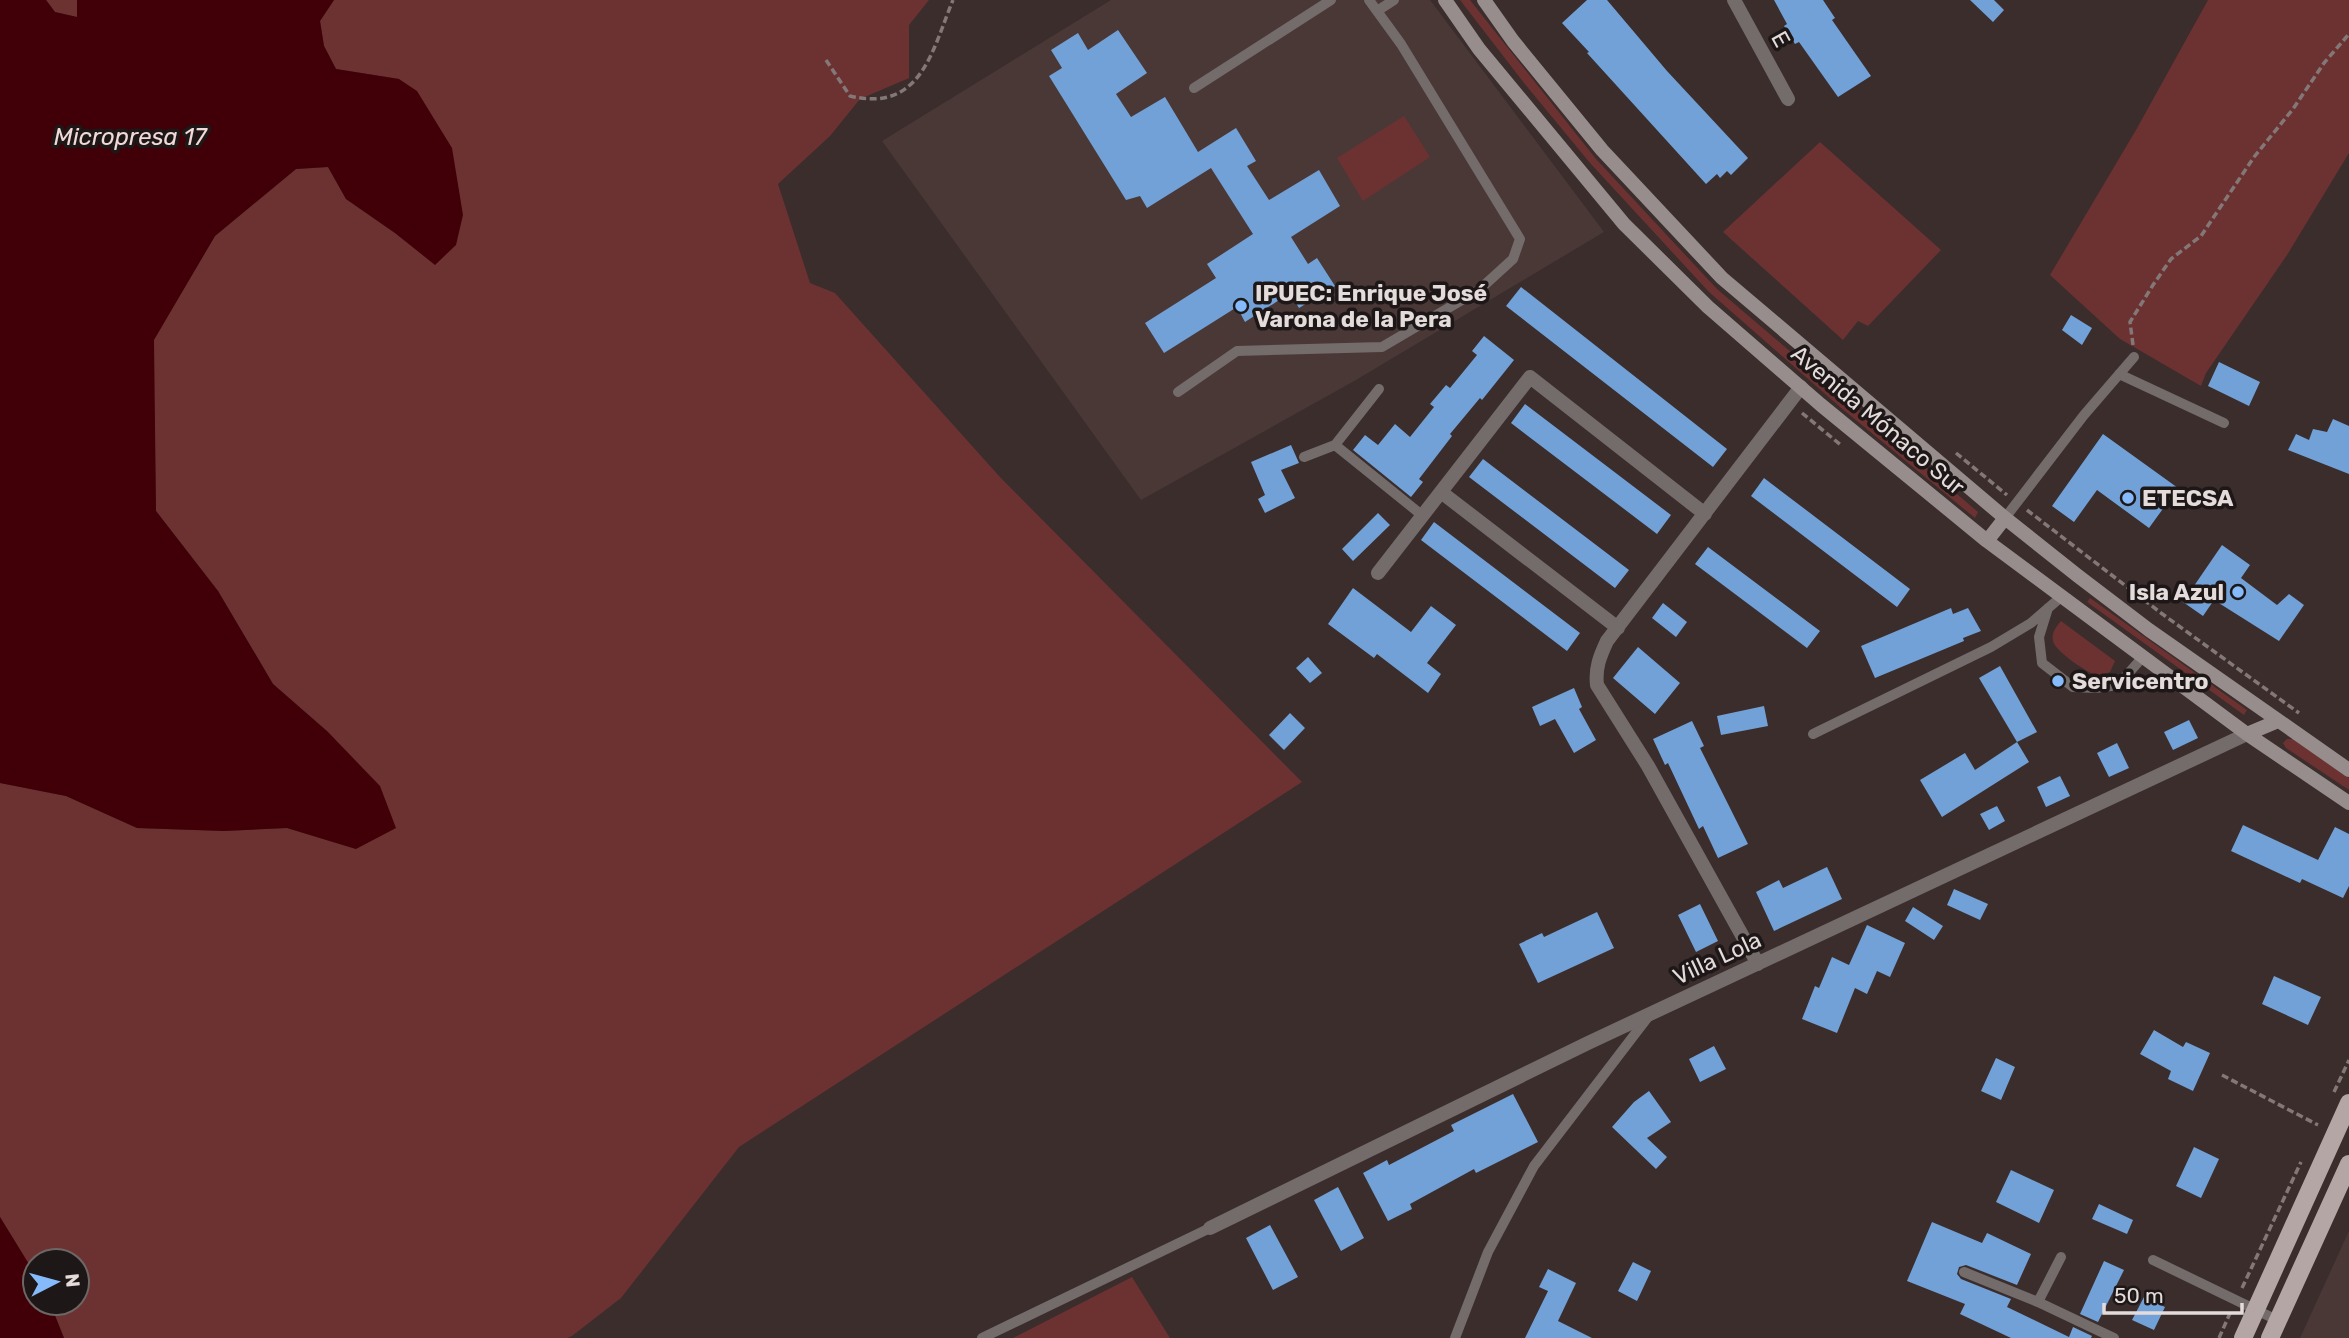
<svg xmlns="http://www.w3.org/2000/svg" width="2349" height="1338" viewBox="0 0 2349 1338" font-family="Rubik,sans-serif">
  <rect width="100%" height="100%" fill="#3a2d2c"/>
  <path fill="#4a3837" d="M1111 0H1430L1604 232 1356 380 1141 500 882 141Z
    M2349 1231V1338H2300Z"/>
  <path fill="#6c3231" d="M46 0H77V17L55 12Z
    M334 0H929L909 25V78L860 99 830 136 778 184 810 283 835 293 999 476 1302 782 739 1147 621 1298 572 1336 567 1338H64L50 1303H77V1261H35V1274L0 1217V783L66 796 137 828 224 831 287 828 356 849 328 732 273 684 218 591 156 511 153 340 215 236 296 169 328 167 346 199 395 233 435 264 399 79 336 69 324 46 320 21Z
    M1460 0H1470L1596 159 1717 289 1978 512 1975 518 1840 407 1709 292 1590 163 1524 83Z
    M2208 0H2349V153L2287 255 2206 373 2201 386 2120 339 2050 275 2136 130Z
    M1404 116 1430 157 1363 201 1337 158Z
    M1820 142 1941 250 1868 326 1858 321 1843 340 1723 232Z
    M2090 598 2247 710 2244 715 2087 602Z
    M2061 621 2115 661 2110 672C2105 674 2099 676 2093 674 2084 670 2055 651 2053 641 2051 633 2056 627 2061 621Z
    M2287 739H2293L2349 778V790L2286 748 2283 743Z
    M1132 1277 1170 1338H1013Z"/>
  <path fill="#410007" d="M0 0H46L55 12 77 17V0H334L320 21 324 46 336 69 399 79 417 91 452 148 463 215 456 245 435 265 395 233 346 199 328 167 296 169 215 236 154 340 156 511 218 591 273 684 328 732 380 786 396 828 356 849 287 828 224 831 137 828 66 796 0 783Z
    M0 1217 35 1274V1303H50L64 1338H0Z"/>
  <path fill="#72a1d8" d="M1587 0H1607L1667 71 1748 158 1731 175 1727 171 1720 178 1717 174 1706 184 1587 53 1589 52 1562 23Z
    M1774 0H1823L1835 18 1832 20 1871 76 1838 97 1799 42 1795 44 1784 26 1787 24Z
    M1970 0H1994L2004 10 1993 22Z
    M1118 30 1147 73 1116 94 1131 117 1165 97 1198 152 1236 128 1256 161 1247 166 1269 200 1319 170 1340 206 1291 237 1308 264 1317 258 1335 286 1299 308 1290 293 1245 322 1237 307 1164 353 1145 323 1216 278 1207 264 1253 234 1211 168 1147 208 1140 196 1126 200 1049 76 1062 68 1051 50 1078 33 1088 50Z
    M1521 287 1727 449 1713 467 1506 306Z
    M2071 315 2092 328 2082 345 2062 330Z
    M1484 336 1514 360 1482 400 1480 398 1450 434 1452 436 1419 479 1423 482 1411 497 1353 450 1365 435 1378 445 1395 424 1410 437 1434 407 1430 404 1446 385 1450 388 1477 355 1472 351Z
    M2219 362 2260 382 2249 406 2208 386Z
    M1525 404 1671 515 1657 534 1511 423Z
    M2333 419 2349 426V474L2288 450 2296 434 2309 440 2313 429 2327 432Z
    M2103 434 2178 488 2149 528 2097 490 2074 522 2052 506Z
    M1291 445 1299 463 1281 470 1295 498 1265 513 1258 499 1265 495 1251 462Z
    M1483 459 1629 570 1615 588 1469 477Z
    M1764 478 1910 589 1897 607 1751 496Z
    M1378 513 1390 525 1353 561 1342 549Z
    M1434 522 1580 633 1567 651 1421 540Z
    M2222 545 2250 565 2241 578 2277 605 2289 594 2304 605 2279 641 2214 600 2203 616 2183 602Z
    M1708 547 1820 631 1807 648 1695 564Z
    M1353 588 1411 632 1431 606 1456 625 1427 663 1441 674 1428 693 1377 654 1374 658 1328 624Z
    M1663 603 1687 622 1676 637 1652 618Z
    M1951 608 1953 614 1968 608 1981 631 1963 638 1964 641 1875 678 1861 646Z
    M1638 647 1680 683 1655 714 1613 678Z
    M1308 657 1322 673 1310 683 1296 668Z
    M2000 666 2037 732 2017 742 1979 678Z
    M1574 688 1582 707 1579 709 1596 740 1574 753 1555 719 1540 726 1532 707Z
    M1764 706 1768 726 1721 735 1717 716Z
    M1290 713 1305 728 1284 750 1269 735Z
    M2189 720 2198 738 2173 750 2164 732Z
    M1692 721 1704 746 1700 748 1748 844 1718 858 1703 826 1699 829 1668 763 1665 765 1653 739Z
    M2017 742 2029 762 1942 817 1920 780 1965 753 1975 770Z
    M2117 743 2129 768 2109 777 2097 753Z
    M2060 776 2070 796 2046 807 2037 787Z
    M1997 806 2005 821 1989 830 1980 814Z
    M2243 825 2318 860 2335 827 2349 834V886L2343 898 2302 879 2300 883 2231 851Z
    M1827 867 1842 899 1774 931 1756 892 1779 880 1783 888Z
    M1954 889 1988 904 1980 920 1947 905Z
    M1700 904 1718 941 1696 952 1678 915Z
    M1913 907 1943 926 1934 940 1905 921Z
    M1597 912 1614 948 1538 983 1519 944 1542 933 1544 937Z
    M1867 925 1905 943 1890 977 1877 971 1867 994 1855 988 1837 1033 1802 1019 1815 986 1819 988 1832 957 1849 965Z
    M2274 976 2321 997 2308 1025 2262 1004Z
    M2154 1030 2183 1047 2186 1042 2210 1053 2193 1091 2168 1079 2171 1071 2140 1054Z
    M1714 1046 1726 1069 1700 1082 1689 1059Z
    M1996 1058 2015 1067 2001 1100 1981 1091Z
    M1649 1091 1671 1122 1647 1138 1667 1157 1656 1169 1612 1127 1634 1102Z
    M1513 1094 1538 1142 1476 1173 1474 1169 1410 1204 1412 1209 1388 1221 1363 1173 1387 1160 1389 1165 1454 1131 1451 1125Z
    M2194 1147 2219 1159 2201 1198 2176 1186Z
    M2011 1170 2054 1190 2039 1223 1996 1202Z
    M1338 1187 1364 1238 1341 1251 1314 1200Z
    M2099 1204 2133 1220 2127 1234 2092 1219Z
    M1932 1222 1982 1243 1987 1233 2031 1254 2017 1285 1966 1265 1959 1267 1957 1274 1961 1279 2011 1299 2007 1307 2069 1337 2073 1327 2092 1336 2091 1338H2011L1960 1314 1965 1304 1907 1281Z
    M1270 1225 1298 1277 1273 1290 1246 1238Z
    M2104 1261 2124 1270 2098 1322 2080 1314Z
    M1633 1262 1651 1271 1637 1301 1618 1291Z
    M1548 1269 1576 1283 1558 1321 1592 1338H1525L1548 1291 1539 1287Z
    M2144 1297 2165 1307 2154 1330 2132 1320Z"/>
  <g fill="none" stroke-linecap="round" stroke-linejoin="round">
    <path stroke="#837877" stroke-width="3.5" stroke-dasharray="7 3.5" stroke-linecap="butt" d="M826 60 850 96C921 113 932 51 953 0
      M2133 345 2130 322 2153 285 2171 259 2201 236 2254 157 2293 109 2324 63 2349 34
      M1802 413 1842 446
      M1956 453 2007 495
      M2027 510 2161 613 2299 713
      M2222 1075 2318 1125
      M2334 1092 2349 1060
      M2242 1288 2301 1162
      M2219 1338 2231 1311"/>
    <path stroke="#736c6b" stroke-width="10" d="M1377 11 1394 0
      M1194 88 1331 0
      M2119 374 2224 423
      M1178 392 1237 351 1382 347 1479 290 1513 259 1520 239 1401 44 1369 0
      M1335 445 1423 516
      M1304 457 1335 445 1379 389
      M2005 518 2084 415 2134 357
      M2048 608 2039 637 2042 663 2073 687 2095 688 2111 686 2125 677 2142 658
      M1813 734 1991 647 2031 623 2061 597
      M2153 1260 2279 1321
      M1964 1272 2038 1302 2114 1338
      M2038 1302 2061 1257
      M982 1338 1210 1228
      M1455 1338 1488 1252 1534 1166 1648 1017"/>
    <path stroke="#736c6b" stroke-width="14" d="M1734 0 1788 99
      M1441 492 1618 628
      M1378 573 1530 377 1705 514
      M1758 964 1648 766 1597 685C1595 668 1600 656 1607 641L1801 387
      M1210 1228 1588 1043 2247 734"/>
    <path stroke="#978d8c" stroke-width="14" d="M1445 0 1479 49 1624 224 1708 307 1821 405 1987 541 2247 734 2349 803
      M1484 0 1513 41 1602 150 1722 278 2005 518 2078 576 2149 630 2349 770
      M1987 541 2005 518
      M2247 734 2278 721"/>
    <path stroke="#b4a6a5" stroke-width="18" d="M2243 1338 2349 1103
      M2270 1338 2349 1164"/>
  </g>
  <g fill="#85bbfb" stroke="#1d1717" stroke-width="2.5">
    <circle cx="1241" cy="306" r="7"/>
    <circle cx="2128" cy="498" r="7"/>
    <circle cx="2238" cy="592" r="7"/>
    <circle cx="2058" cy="681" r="7"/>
  </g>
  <g text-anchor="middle" stroke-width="7" stroke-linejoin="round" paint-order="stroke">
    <g font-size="23" fill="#e4dcdb" stroke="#1d1717">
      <text transform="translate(1781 39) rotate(61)" y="8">E</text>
      <text transform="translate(1878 420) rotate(40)" y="8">Avenida Mónaco Sur</text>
      <text transform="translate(1717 958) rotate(-25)" y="8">Villa Lola</text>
    </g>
    <g font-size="23" font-weight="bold" fill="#e4dcdb" stroke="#1d1717" text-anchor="start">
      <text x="1255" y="301">IPUEC: Enrique José<tspan x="1255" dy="26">Varona de la Pera</tspan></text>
      <text x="2142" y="506">ETECSA</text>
      <text x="2224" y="600" text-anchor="end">Isla Azul</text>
      <text x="2072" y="689">Servicentro</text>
    </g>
    <g font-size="24" font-style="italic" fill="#f0d9d7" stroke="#1d1717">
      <text x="130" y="145">Micropresa 17</text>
    </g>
  </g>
  <g transform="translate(56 1282) rotate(84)"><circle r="33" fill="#1d1717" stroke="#6d6665" stroke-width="2"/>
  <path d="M0-5L12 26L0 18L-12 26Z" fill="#85bbfb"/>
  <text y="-10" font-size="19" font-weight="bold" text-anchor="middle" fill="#e4dcdb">N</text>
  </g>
  <path d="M2104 1303v10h138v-10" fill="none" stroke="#e4dcdb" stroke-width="3.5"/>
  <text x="2114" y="1303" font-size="21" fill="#e4dcdb" stroke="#1d1717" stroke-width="5" paint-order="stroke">50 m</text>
</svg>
